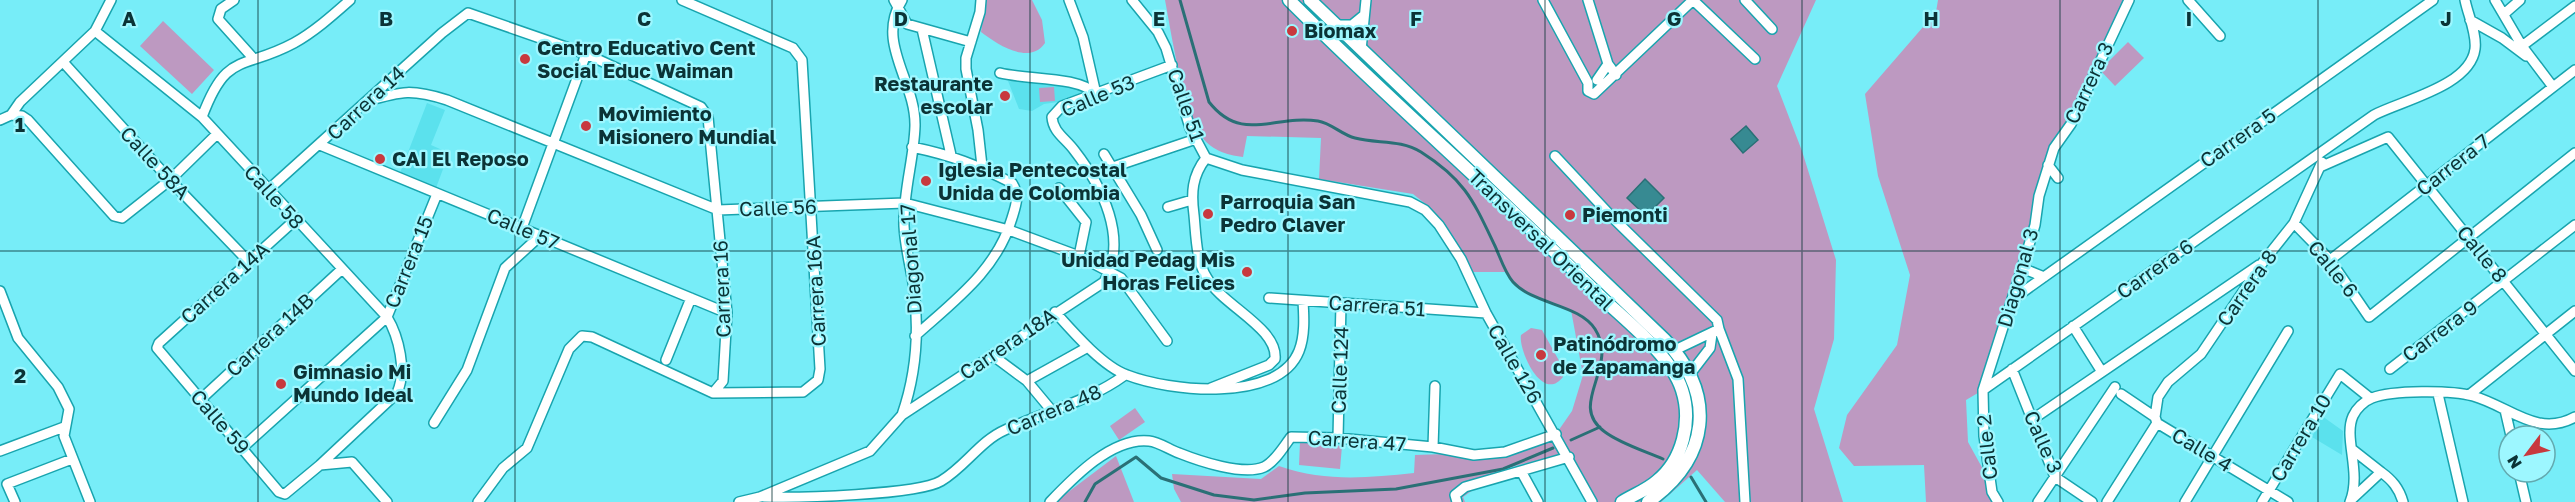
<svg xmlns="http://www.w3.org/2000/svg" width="2575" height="502" viewBox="0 0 2575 502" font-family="'Golos Text',sans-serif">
  <rect width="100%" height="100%" fill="#77edf8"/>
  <path fill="#5be1ed" d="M1008 81 1079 86 1086 92 1058 102 1044 104 1032 111 1019 109Z
    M427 103 445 110 431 145 449 153 436 188 400 173Z
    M2322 416 2343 431 2342 455 2312 437Z"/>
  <path fill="#bd99c1" d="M986 0H1032L1042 20 1045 43C1029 66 997 44 981 32Z
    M1165 0H1816L1777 86 1802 151 1836 260 1834 339 1814 409 1843 502H1725L1697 470 1661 502H1592L1566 453 1503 469 1463 497 1465 502H1181L1174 489 1172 474 1261 479 1279 466C1325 482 1366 478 1414 473L1415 455 1505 452 1556 434 1572 411 1583 375 1571 310C1547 302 1520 295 1507 272H1470L1428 206 1413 194 1319 179 1321 138 1247 136 1243 157C1226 155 1210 150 1200 134 1183 109 1171 32 1165 0Z
    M1938 0H2132L2054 148 1983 390 1966 400 1968 442 2001 502H1926L1924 465 1854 466 1839 448 1847 415 1897 345 1910 275 1878 176 1865 94 1936 12Z
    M163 21 214 70 192 94 140 46Z
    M2128 42 2144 58 2115 86 2100 70Z
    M1054 87 1055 101 1040 102 1039 88Z
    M1531 328 1542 330 1562 366 1563 377C1542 404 1518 349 1521 335Z
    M1135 408 1145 422 1119 440 1110 426Z
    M1300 442 1342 446 1340 469 1299 465Z
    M1116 456 1134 502H1055Z"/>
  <path fill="#378a92" stroke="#2a7076" stroke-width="1.5" d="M1746 126 1758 140 1743 153 1731 139Z
    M1645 179 1664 198 1646 216 1627 198Z"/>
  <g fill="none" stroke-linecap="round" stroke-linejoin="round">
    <path stroke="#2a7076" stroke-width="3" d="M1180 0 1209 102C1242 144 1275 114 1318 121 1331 123 1342 135 1355 138 1377 144 1400 139 1421 152 1465 180 1473 200 1495 246 1500 257 1505 273 1513 282 1534 305 1579 304 1595 329 1620 368 1566 404 1605 432 1621 444 1645 451 1663 459
      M1571 440 1600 427
      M1691 477 1706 502
      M1085 502 1095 484 1136 457 1161 478 1214 495 1254 500 1305 493 1396 489 1503 469 1553 448"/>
    <defs>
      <path id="minor" d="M234 0 221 9 218 19 253 58
        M894 0 907 24 971 42
        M902 0C875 43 916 81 915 126 914 159 903 192 904 226 905 247 911 268 914 289 919 330 916 375 902 415
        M981 0 980 12 966 58V69L978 130 982 166
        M1069 0 1083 37 1096 94
        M1132 0 1158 32 1166 48 1190 128 1206 158
        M1543 0 1588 83V91L1594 94 1693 0
        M1588 0 1608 64 1616 75
        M1693 0 1755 59
        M1745 0 1772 29
        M2188 0 2220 36
        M2495 0 2522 46 2553 87
        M2504 14 2520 0
        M2470 20 2502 38 2526 56
        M1337 25H1352L1363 16
        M922 29 951 155
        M95 31 202 117 387 317C399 337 407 371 397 393L320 465 285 494 279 492 157 348 159 343 295 220
        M2522 46 2575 6
        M1361 50 1366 0
        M64 63 170 180 248 261
        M1000 73C1028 80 1078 76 1096 94
        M1597 80 1608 64
        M368 101C402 91 412 89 447 100L718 210 905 203 1009 230 1079 256 1121 278 1167 341
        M11 115 22 116 28 120 114 216 122 218 170 180 217 134
        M202 117C227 50 242 71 294 43 314 32 333 15 350 0
        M0 120 11 115 20 102 95 31 111 0
        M320 145 727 313
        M912 147C951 155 977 165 1012 183 1020 195 1016 205 1012 218 997 270 954 301 915 336
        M1104 154 1141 215 1157 250
        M1555 156 1611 216 1717 320 1719 329
        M1206 158 1242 170 1410 202 1425 210 1439 225 1461 259 1486 313 1592 502
        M1206 158C1192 176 1191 193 1194 215 1196 235 1196 261 1207 278 1223 306 1278 328 1275 359L1269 365 1211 388
        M2048 165 2058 178
        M1113 167 1196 139
        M2320 167 2388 137 2575 371
        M1059 188 1086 222 1079 256
        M268 190 442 33 468 13 586 54 701 107 708 117 727 313 723 381 713 393
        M1168 207 1192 200
        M2294 223 2330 260 2369 317 2575 153
        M522 228 586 54
        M2330 260 2575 70
        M2022 268 2044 277
        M0 291 18 338 58 387 69 409 64 436 90 502
        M1269 298 1486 313
        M2013 299 2433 0
        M1055 312C1072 331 1103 367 1127 375 1168 391 1278 404 1299 351 1305 336 1304 317 1303 301
        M2073 326 2102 372
        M1675 350 1719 329 1738 379 1745 502
        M992 355 1027 381 1052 411
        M666 360 691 298
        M2012 369 2055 477 2092 502
        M2390 369 2575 225
        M1690 374 1710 348 1712 334
        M1027 381 1088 347
        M1983 390 2374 115C2403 100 2470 86 2475 49 2477 34 2468 15 2465 0
        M2121 394 2155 417 2157 423 2288 502
        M2438 394 2463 502
        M2469 395 2575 311
        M200 400 341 270
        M2505 410 2511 436
        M2155 417 2158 397 2168 382 2201 354 2263 262 2294 223 2322 162
        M2033 419 2259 265
        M434 423 467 370 505 268 540 236
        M1338 438 1341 303
        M1433 447 1435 386
        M242 448 387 317 437 194
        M2353 450 2381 472
        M0 451 64 427
        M320 465 352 462 387 502
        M1521 471 1538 502
        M2519 472 2526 502
        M764 497C796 498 918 495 941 481 965 467 980 441 1005 430 1046 411 1088 402 1125 375
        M2352 499 2381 472C2392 480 2399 488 2403 502
        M15 502 7 484 72 459
        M478 502 503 468 527 448 569 349 582 336 592 337 713 393 803 392 818 380 820 369 802 60 793 48 682 0
        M739 502 760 497 870 451 902 415 1104 282C1129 239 1102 186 1074 150 1065 138 1053 132 1052 117L1062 106 1172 65
        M1050 502C1073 478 1112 437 1149 441 1159 442 1170 450 1179 453 1199 461 1243 476 1264 467 1275 462 1284 446 1291 437L1338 438 1433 447 1474 455 1505 452 1556 434
        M1457 502 1455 495 1465 487 1569 457
        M1998 502 1992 492 1984 436 1983 390 2022 268 2035 225 2039 196 2054 148 2071 124 2129 0
        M2038 502 2115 387
        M2107 502 2157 423
        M2185 502 2288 331
        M2262 502 2340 374 2370 398
        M2350 502C2362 472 2343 438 2353 416 2356 409 2364 401 2372 398 2392 390 2451 390 2473 396 2509 406 2537 438 2575 417"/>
      <path id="major" d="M1289 0C1390 101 1498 194 1599 295 1626 321 1671 355 1682 390 1692 421 1683 460 1657 481 1647 490 1633 495 1622 502
        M1310 0 1665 340C1717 395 1710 458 1648 502"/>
    </defs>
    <use href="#minor" stroke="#18a4ae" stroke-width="12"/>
    <use href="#major" stroke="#18a4ae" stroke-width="15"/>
    <use href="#minor" stroke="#fff" stroke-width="9"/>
    <use href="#major" stroke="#fff" stroke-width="12"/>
  </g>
  <path fill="none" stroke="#0b3336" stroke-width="1.5" stroke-opacity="0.55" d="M258 0V502M515 0V502M772 0V502M1030 0V502M1288 0V502M1545 0V502M1802 0V502M2060 0V502M2318 0V502M0 251H2575"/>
  <g fill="#c8393e" stroke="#9df7ff" stroke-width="2">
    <circle cx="1292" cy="31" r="6"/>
    <circle cx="525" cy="59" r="6"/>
    <circle cx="1005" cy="96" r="6"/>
    <circle cx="586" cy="126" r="6"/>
    <circle cx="380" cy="159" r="6"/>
    <circle cx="926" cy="181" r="6"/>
    <circle cx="1208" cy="214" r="6"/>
    <circle cx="1570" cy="215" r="6"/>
    <circle cx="1247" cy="272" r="6"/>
    <circle cx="1541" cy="355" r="6"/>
    <circle cx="281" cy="384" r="6"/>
  </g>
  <g text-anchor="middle" stroke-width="4.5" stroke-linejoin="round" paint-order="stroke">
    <g font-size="20" font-weight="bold" fill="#0b3336" stroke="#9df7ff" text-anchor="start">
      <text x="1304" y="38">Biomax</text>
      <text x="537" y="55">Centro Educativo Cent<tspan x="537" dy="23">Social Educ Waiman</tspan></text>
      <text x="993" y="91" text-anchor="end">Restaurante<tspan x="993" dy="23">escolar</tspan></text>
      <text x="598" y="121">Movimiento<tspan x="598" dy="23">Misionero Mundial</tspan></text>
      <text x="392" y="166">CAI El Reposo</text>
      <text x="938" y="177">Iglesia Pentecostal<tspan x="938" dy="23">Unida de Colombia</tspan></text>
      <text x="1220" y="209">Parroquia San<tspan x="1220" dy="23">Pedro Claver</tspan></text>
      <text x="1582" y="222">Piemonti</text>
      <text x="1235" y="267" text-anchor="end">Unidad Pedag Mis<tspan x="1235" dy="23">Horas Felices</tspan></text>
      <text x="1553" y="351">Patinódromo<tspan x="1553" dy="23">de Zapamanga</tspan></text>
      <text x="293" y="379">Gimnasio Mi<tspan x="293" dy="23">Mundo Ideal</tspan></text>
    </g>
    <g font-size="20" fill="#0b3336" stroke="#9df7ff">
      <text transform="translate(2089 83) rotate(-65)" y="7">Carrera 3</text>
      <text transform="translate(1098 96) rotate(-23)" y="7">Calle 53</text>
      <text transform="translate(366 103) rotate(-43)" y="7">Carrera 14</text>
      <text transform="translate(1186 105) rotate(71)" y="7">Calle 51</text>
      <text transform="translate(2238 138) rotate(-35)" y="7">Carrera 5</text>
      <text transform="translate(155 163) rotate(47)" y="7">Calle 58A</text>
      <text transform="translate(2453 165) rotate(-38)" y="7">Carrera 7</text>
      <text transform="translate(274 197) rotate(48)" y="7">Calle 58</text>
      <text transform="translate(778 208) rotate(-2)" y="7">Calle 56</text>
      <text transform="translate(523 229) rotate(23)" y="7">Calle 57</text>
      <text transform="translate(1541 240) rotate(44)" y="7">Transversal Oriental</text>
      <text transform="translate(2482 254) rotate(51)" y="7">Calle 8</text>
      <text transform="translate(911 259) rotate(-94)" y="7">Diagonal 17</text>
      <text transform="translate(409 262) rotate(-68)" y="7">Carrera 15</text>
      <text transform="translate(2155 269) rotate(-35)" y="7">Carrera 6</text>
      <text transform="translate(2333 269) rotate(51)" y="7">Calle 6</text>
      <text transform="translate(2018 278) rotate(-74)" y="7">Diagonal 3</text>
      <text transform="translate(225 283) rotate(-42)" y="7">Carrera 14A</text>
      <text transform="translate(2247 288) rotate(-55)" y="7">Carrera 8</text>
      <text transform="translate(722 289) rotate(-92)" y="7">Carrera 16</text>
      <text transform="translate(816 291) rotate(-93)" y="7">Carrera 16A</text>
      <text transform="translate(1377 306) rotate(4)" y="7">Carrera 51</text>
      <text transform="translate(2440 331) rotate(-37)" y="7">Carrera 9</text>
      <text transform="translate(270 335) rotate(-43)" y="7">Carrera 14B</text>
      <text transform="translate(1008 344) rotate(-34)" y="7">Carrera 18A</text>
      <text transform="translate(1515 364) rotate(60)" y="7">Calle 126</text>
      <text transform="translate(1340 370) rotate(-88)" y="7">Calle 124</text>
      <text transform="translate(1054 410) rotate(-23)" y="7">Carrera 48</text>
      <text transform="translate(220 422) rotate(49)" y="7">Calle 59</text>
      <text transform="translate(2301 438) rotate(-59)" y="7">Carrera 10</text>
      <text transform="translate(1357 441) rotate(4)" y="7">Carrera 47</text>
      <text transform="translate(2043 442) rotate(66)" y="7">Calle 3</text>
      <text transform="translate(1987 447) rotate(-96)" y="7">Calle 2</text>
      <text transform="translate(2202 450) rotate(31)" y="7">Calle 4</text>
    </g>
  </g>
  <g font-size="20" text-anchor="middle" font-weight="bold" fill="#0b3336" stroke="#9df7ff" stroke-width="4.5" stroke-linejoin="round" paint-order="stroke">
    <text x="129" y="26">A</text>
    <text x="386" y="26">B</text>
    <text x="644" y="26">C</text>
    <text x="901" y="26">D</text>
    <text x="1159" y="26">E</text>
    <text x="1416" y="26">F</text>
    <text x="1674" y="26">G</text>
    <text x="1931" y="26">H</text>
    <text x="2189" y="26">I</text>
    <text x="2446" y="26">J</text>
    <text x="20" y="132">1</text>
    <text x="20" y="383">2</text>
  </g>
  <g transform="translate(2527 454) rotate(238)"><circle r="28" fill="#9df7ff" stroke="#63a9af" stroke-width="1.5"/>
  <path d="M0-4.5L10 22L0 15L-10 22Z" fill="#c8393e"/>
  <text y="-9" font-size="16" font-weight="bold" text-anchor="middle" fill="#0b3336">N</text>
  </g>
</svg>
